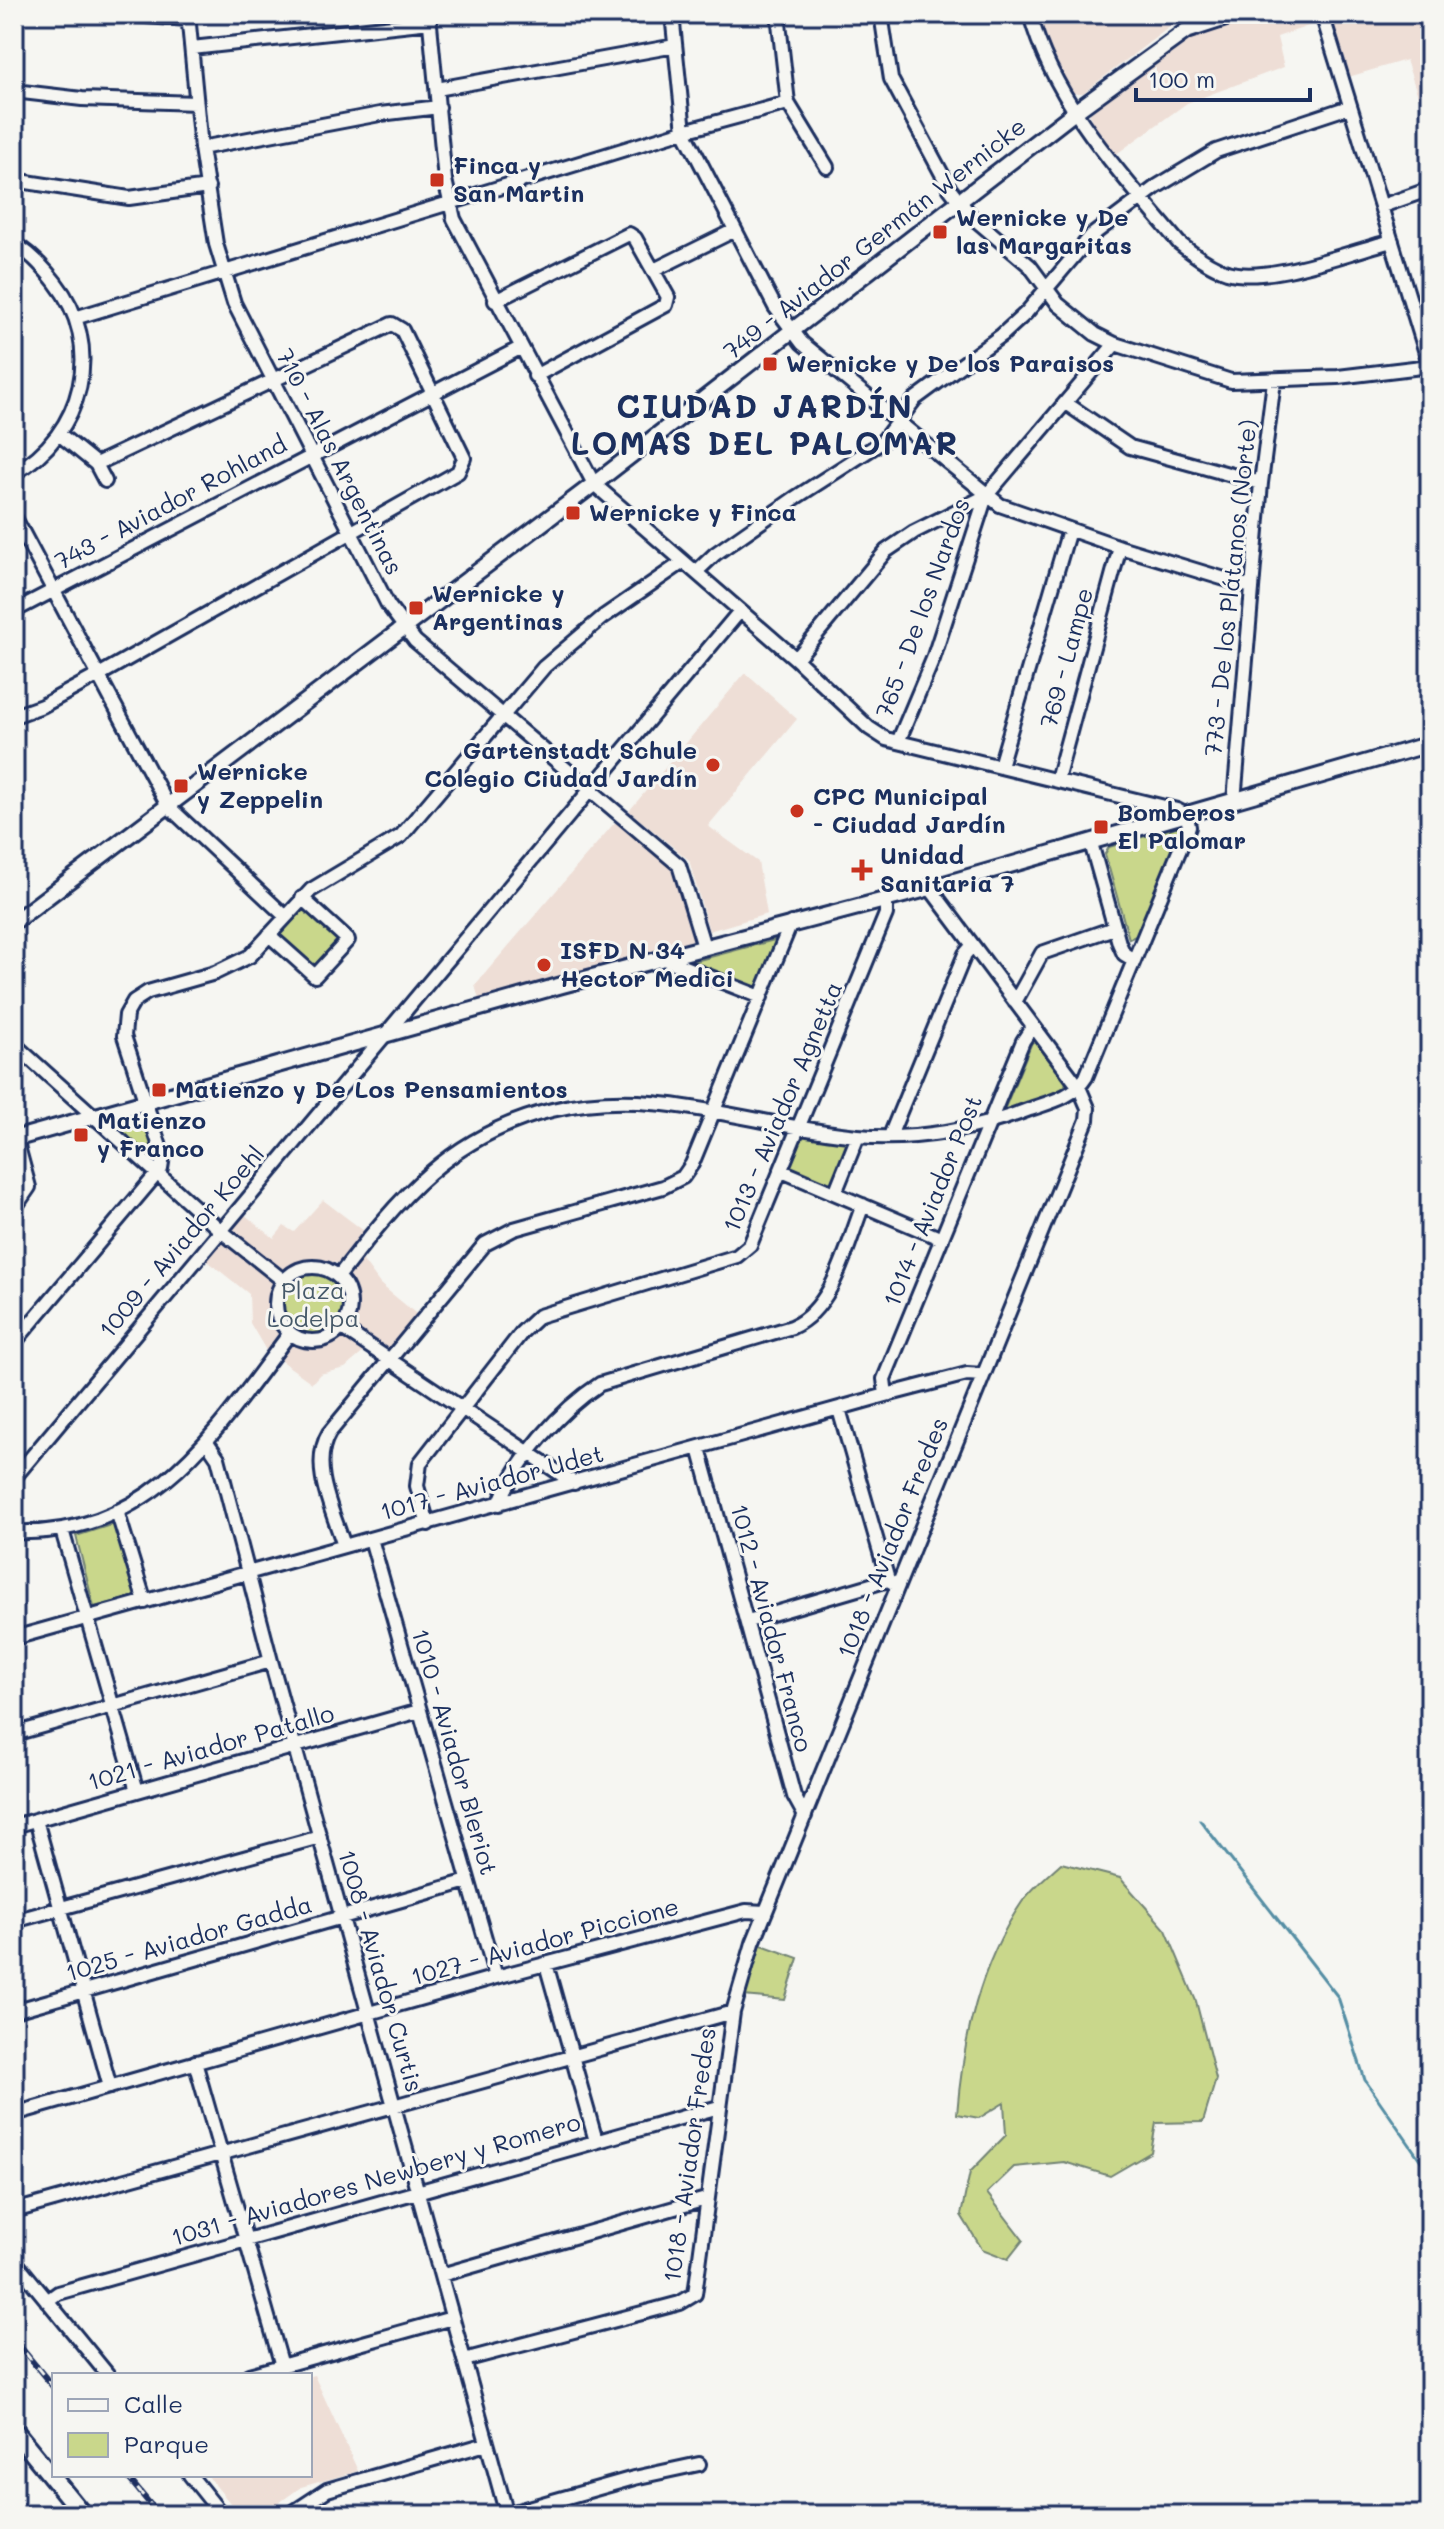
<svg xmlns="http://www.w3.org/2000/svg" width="1444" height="2529" viewBox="0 0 1444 2529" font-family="Mali,sans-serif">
  <rect width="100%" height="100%" fill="#f6f6f2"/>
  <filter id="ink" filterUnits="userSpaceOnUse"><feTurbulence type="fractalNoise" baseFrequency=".0125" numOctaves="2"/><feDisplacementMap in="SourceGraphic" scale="16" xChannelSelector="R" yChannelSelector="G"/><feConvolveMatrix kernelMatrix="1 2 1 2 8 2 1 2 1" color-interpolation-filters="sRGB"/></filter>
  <g filter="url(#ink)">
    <path fill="#eeded6" d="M1038 14H1173L1176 22 1083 93H1073L1051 56Z
      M1252 14H1318L1320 22 1277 37 1284 67 1187 103 1115 155 1092 125 1089 108 1195 31Z
      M1327 14H1430V132L1406 60 1345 78Z
      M745 673 797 719 708 826 758 862 767 914 709 931 689 860 629 811Z
      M617 820 678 874 697 939 479 1000 475 985Z
      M323 1200 368 1234 341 1264 315 1258 286 1274 233 1235 234 1227 245 1215 274 1238 284 1226 294 1232Z
      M218 1242H226L274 1282 269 1315 281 1337 268 1354 250 1323 249 1294 205 1259Z
      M361 1258 380 1284 420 1317 389 1355 346 1324 353 1304 346 1276Z
      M344 1336 367 1349 345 1368 320 1374 312 1383 277 1358 292 1342 318 1347Z
      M314 2375 358 2471 301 2487 262 2515H240L207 2475H310V2376Z"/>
    <path fill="#c9d78b" stroke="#728374" stroke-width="2" d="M1179 826 1183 830 1138 935 1129 939 1105 854 1109 847Z
      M302 898 348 940 315 976 269 935Z
      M778 939 759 990 684 964Z
      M1032 1042 1039 1045 1066 1082 1064 1088 1009 1112 1004 1110Z
      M143 1115 158 1156 156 1164 114 1124Z
      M804 1130 854 1138 833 1190 788 1171Z
      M281 1304a32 32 0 1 1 64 0a32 32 0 1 1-64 0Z
      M117 1523 138 1596 94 1607 76 1536Z
      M1061 1863 1120 1878 1166 1930 1196 2001 1216 2079 1203 2122 1156 2123 1151 2152 1110 2176 1064 2162 1014 2167 987 2193 1023 2240 1008 2259 982 2249 961 2215 970 2172 1006 2135 1004 2103 979 2118 957 2114C963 2040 979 1965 1022 1902 1032 1888 1048 1875 1061 1863Z
      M759 1944 798 1958 785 2000 744 1996Z"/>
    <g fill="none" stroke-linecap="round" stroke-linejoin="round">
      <path stroke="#558ea4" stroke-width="3" d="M1200 1820 1338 1997 1365 2080 1430 2174"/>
      <defs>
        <path id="minor" d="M117 14 188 19
          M188 14 201 148 216 244 234 303 388 605 415 641 679 865 704 947
          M672 14 684 131 775 307 802 343 1000 505 1120 547 1251 587
          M778 14 788 103 827 167
          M881 14 891 79 950 189 971 216 1030 266 1058 304 1095 334 1115 344 1231 381 1338 377 1430 366
          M1030 14C1053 102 1122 175 1179 243 1193 254 1209 266 1227 272 1269 284 1349 252 1392 241
          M1322 14 1430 366
          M192 48 430 22
          M437 89 675 46
          M14 91 82 99 196 103
          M201 148 380 114 439 107
          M14 180 129 198 208 187
          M1382 206 1430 189
          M14 244C30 252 44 268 55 282 105 345 84 434 14 473
          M654 270 733 231
          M495 301 629 234 635 238 668 297 666 305 535 376
          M78 317 684 131 788 103
          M1067 404 1130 447 1261 483
          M96 464 105 481
          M14 516 168 806 285 916
          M696 572 715 554 795 498 882 442 915 399 1002 335 1026 313 1091 236 1156 187 1216 151 1349 107
          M14 611 520 348
          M796 659 886 551 914 532 986 496
          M14 716 42 706 97 676 458 472 464 458 402 330 392 324 96 464 59 434
          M898 742 933 659 986 496 1115 344
          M1000 766 1069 530
          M1057 780 1120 547
          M1234 801 1261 483 1274 381
          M1091 843 1119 943 1124 954 1134 960
          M269 935 315 976 348 940 302 898
          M664 959 761 997
          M1015 1002 1042 953 1114 928
          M14 1044 220 1230 284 1281
          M890 1136 965 954 972 946
          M782 1171 942 1239
          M835 1193 858 1136
          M14 1209 29 1187 16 1139
          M276 1304a37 37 0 1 1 74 0a37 37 0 1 1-74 0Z
          M338 1277C399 1198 450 1135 552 1110 657 1084 754 1127 858 1136 915 1141 976 1130 1030 1109 1051 1102 1074 1097 1086 1077L1189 827 1187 815 1177 810 886 739 869 728 796 659 594 484 454 219 445 180 429 14
          M342 1328 574 1483
          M14 1343 161 1169 163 1156 124 1036 126 1015 134 1001 148 992 215 973 250 956 311 890 401 836 544 667 603 617 683 562
          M886 1395 884 1379 1023 1041 1033 1026
          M839 1409 888 1580 897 1585
          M207 1442 218 1458 271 1661 507 2515
          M699 1448 794 1796 805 1816
          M14 1478 740 611
          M499 1504C517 1459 560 1410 600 1384L792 1327C834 1308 847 1245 863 1205
          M117 1511 145 1602
          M428 1524 417 1486 420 1463 522 1332 539 1316 737 1256 750 1245 886 914V900
          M62 1530 137 1791
          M14 1532C153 1537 216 1431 290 1333
          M371 1539 496 1977
          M344 1546C334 1513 309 1466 329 1433L485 1244 514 1229 663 1187 683 1177 692 1164 791 923
          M748 1621 888 1580
          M14 1638 886 1395 967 1374 983 1375
          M14 1734 271 1661
          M36 1820 110 2087
          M14 1826 419 1711
          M14 1921 320 1837
          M546 1964 596 2141
          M14 2011 468 1881
          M195 2062 282 2366
          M14 2114 496 1977 746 1911 765 1912
          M14 2211 733 2012
          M14 2260 108 2375
          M441 2275 706 2199
          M47 2301 58 2293 719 2107
          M464 2360 680 2303 695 2294 733 2012 753 1943 1087 1120 1088 1108 1079 1087 930 888
          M249 2375 452 2318
          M190 2475 222 2515
          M507 2514 634 2478 699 2464
          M289 2515 327 2490 486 2444"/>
        <path id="tertiary" d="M14 922 594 484 1076 111 1186 31 1238 14
          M14 1139 562 985 930 888 1430 744"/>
        <path id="secondary" d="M14 2430 83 2515"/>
      </defs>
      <use href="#minor" stroke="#1b2f5e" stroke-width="18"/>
      <use href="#tertiary" stroke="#1b2f5e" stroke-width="20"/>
      <use href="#secondary" stroke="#1b2f5e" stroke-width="22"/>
      <use href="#minor" stroke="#f6f6f2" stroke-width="12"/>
      <use href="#tertiary" stroke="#f6f6f2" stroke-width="14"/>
      <use href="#secondary" stroke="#f6f6f2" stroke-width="16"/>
      <defs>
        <path id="rail" d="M14 2339 54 2388
          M126 2475 159 2515"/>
      </defs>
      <use href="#rail" stroke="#1b2f5e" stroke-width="6"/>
      <use href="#rail" stroke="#f6f6f2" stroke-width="3" stroke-dasharray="9" stroke-linecap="butt"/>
    </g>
  </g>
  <g fill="#c8321e" stroke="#f6f6f2" stroke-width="3">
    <rect x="429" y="172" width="16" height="16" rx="4"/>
    <rect x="932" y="224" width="16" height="16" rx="4"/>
    <rect x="762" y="356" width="16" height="16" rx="4"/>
    <rect x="565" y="505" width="16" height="16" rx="4"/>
    <rect x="408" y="600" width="16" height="16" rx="4"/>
    <circle cx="713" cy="765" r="8"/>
    <rect x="173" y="778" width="16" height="16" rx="4"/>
    <circle cx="797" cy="811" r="8"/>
    <rect x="1093" y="819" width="16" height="16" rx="4"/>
    <path d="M858 858h8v8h8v8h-8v8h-8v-8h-8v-8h8z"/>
    <circle cx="544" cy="965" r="8"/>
    <rect x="151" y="1082" width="16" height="16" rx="4"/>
    <rect x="73" y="1127" width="16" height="16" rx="4"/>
  </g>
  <g text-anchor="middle" stroke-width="6" stroke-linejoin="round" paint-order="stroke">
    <g font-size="24" font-weight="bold" fill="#1b2f5e" stroke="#f6f6f2" text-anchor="start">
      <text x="453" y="174">Finca y<tspan x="453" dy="28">San Martin</tspan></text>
      <text x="956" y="226">Wernicke y De<tspan x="956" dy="28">las Margaritas</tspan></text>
      <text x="786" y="372">Wernicke y De los Paraisos</text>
      <text x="589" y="521">Wernicke y Finca</text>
      <text x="432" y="602">Wernicke y<tspan x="432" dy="28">Argentinas</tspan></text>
      <text x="697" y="759" text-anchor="end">Gartenstadt Schule<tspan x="697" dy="28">Colegio Ciudad Jardín</tspan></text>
      <text x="197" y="780">Wernicke<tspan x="197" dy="28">y Zeppelin</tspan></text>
      <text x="813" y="805">CPC Municipal<tspan x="813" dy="28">- Ciudad Jardín</tspan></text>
      <text x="1117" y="821">Bomberos<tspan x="1117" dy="28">El Palomar</tspan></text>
      <text x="880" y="864">Unidad<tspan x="880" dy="28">Sanitaria 7</tspan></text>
      <text x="560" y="959">ISFD N 34<tspan x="560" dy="28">Hector Medici</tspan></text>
      <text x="175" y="1098">Matienzo y De Los Pensamientos</text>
      <text x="97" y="1129">Matienzo<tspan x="97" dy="28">y Franco</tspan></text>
    </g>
    <g font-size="24" fill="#1b2f5e" stroke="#f6f6f2">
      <text transform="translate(875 239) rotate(-38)" y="8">749 - Aviador Germán Wernicke</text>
      <text transform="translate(339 462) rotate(63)" y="8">710 - Alas Argentinas</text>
      <text transform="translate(171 503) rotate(-28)" y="8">743 - Aviador Rohland</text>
      <text transform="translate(1231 588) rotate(-84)" y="8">773 - De los Plátanos (Norte)</text>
      <text transform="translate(923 608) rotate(-70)" y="8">765 - De los Nardos</text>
      <text transform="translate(1067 658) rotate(-75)" y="8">769 - Lampe</text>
      <text transform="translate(783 1107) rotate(-67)" y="8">1013 - Aviador Agnetta</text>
      <text transform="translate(933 1201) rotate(-68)" y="8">1014 - Aviador Post</text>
      <text transform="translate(182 1242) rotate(-50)" y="8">1009 - Aviador Koehl</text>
      <text transform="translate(492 1483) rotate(-15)" y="8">1017 - Aviador Udet</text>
      <text transform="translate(893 1538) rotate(-68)" y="8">1018 - Aviador Fredes</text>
      <text transform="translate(771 1628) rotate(75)" y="8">1012 - Aviador Franco</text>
      <text transform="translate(211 1748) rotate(-16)" y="8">1021 - Aviador Patallo</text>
      <text transform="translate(454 1752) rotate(74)" y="8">1010 - Aviador Bleriot</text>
      <text transform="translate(189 1939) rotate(-16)" y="8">1025 - Aviador Gadda</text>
      <text transform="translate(545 1942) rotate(-15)" y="8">1027 - Aviador Piccione</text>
      <text transform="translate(380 1971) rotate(74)" y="8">1008 - Aviador Curtis</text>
      <text transform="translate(690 2155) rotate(-82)" y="8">1018 - Aviador Fredes</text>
      <text transform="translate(376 2180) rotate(-16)" y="8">1031 - Aviadores Newbery y Romero</text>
    </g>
    <g font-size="24" fill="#465969" stroke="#f6f6f2">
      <text x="313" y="1299">Plaza<tspan x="313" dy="28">Lodelpa</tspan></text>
    </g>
    <g font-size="32" font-weight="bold" letter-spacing="2" fill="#1b2f5e" stroke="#f6f6f2">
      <text x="765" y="418">CIUDAD JARDÍN<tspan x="765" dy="37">LOMAS DEL PALOMAR</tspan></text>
    </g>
  </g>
  <rect width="1444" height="2529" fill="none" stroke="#f6f6f2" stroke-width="48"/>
  <rect x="24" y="24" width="1396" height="2481" fill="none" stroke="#1b2f5e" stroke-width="3" filter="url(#ink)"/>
  <rect x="52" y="2373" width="260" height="104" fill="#f6f6f2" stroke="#9ea6b7" stroke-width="2"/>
  <rect x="68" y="2399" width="40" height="12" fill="#f6f6f2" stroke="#9ea6b7" stroke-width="2"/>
  <text x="124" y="2413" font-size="24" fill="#1b2f5e">Calle</text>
  <rect x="68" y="2433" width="40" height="24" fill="#c9d78b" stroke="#9ea6b7" stroke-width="2"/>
  <text x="124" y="2453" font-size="24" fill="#1b2f5e">Parque</text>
  <path d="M1136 88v12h174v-12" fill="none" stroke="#1b2f5e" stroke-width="4"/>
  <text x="1148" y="88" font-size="24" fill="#1b2f5e" stroke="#f6f6f2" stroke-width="6" paint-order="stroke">100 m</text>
</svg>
